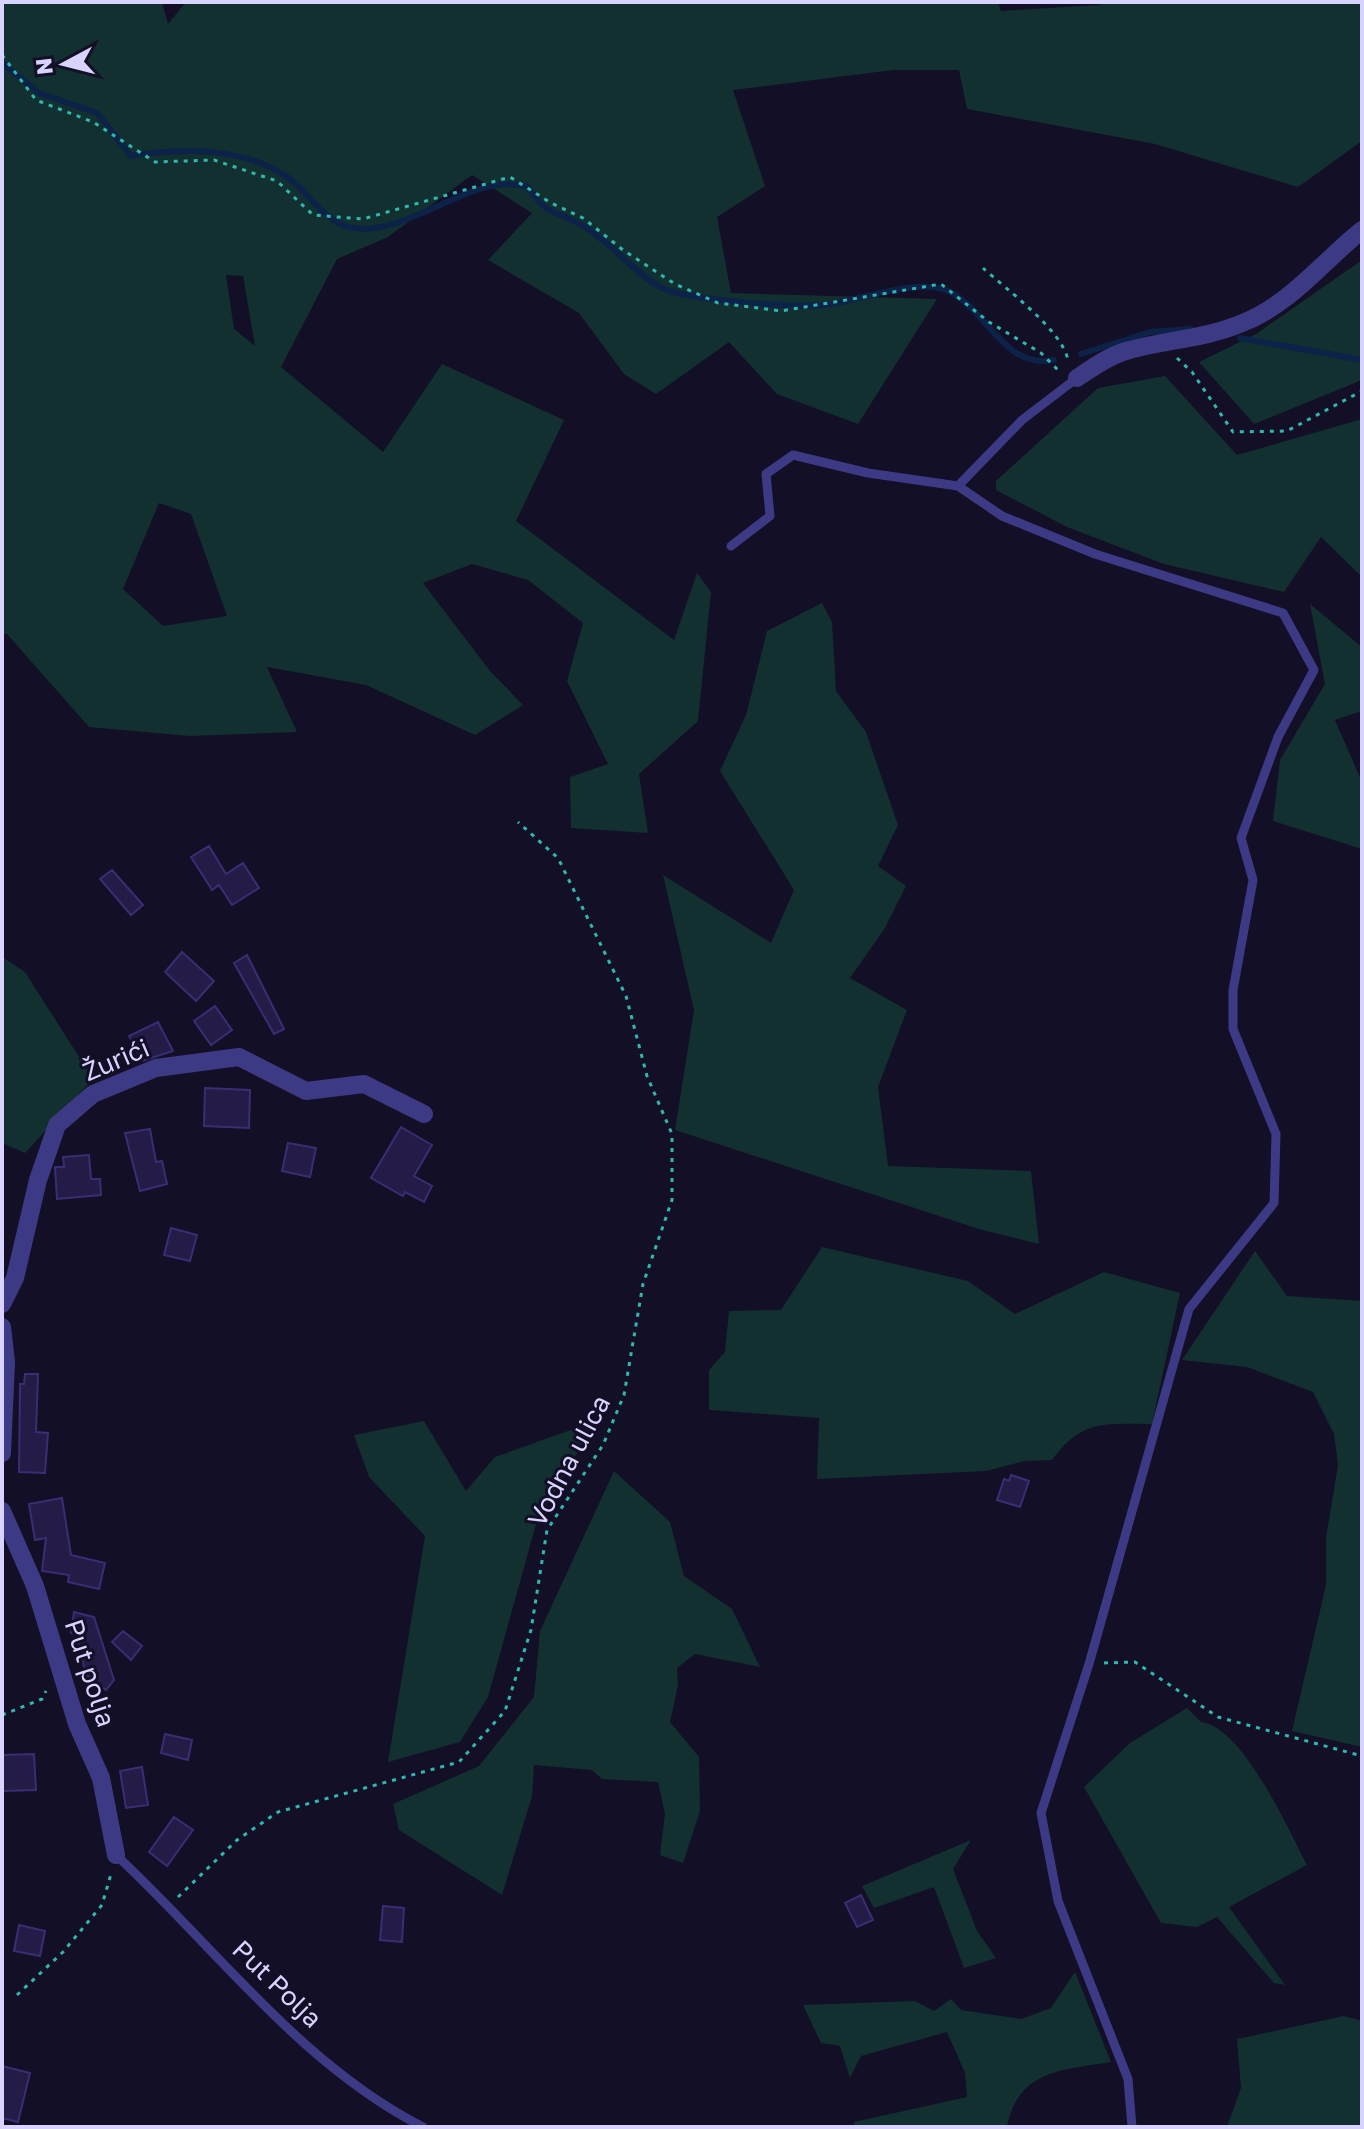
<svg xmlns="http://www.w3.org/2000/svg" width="1364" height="2129" viewBox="0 0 1364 2129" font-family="'Golos Text',sans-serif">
  <rect width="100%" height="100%" fill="#130f26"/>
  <path fill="#12302f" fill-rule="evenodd" d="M2 2H162L168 24 186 2H998L1001 11 1100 5 1103 2H1362V141L1298 187 1155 144 967 109 959 70H893L733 90 765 186 717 217 731 293 937 299 858 424 777 394 729 342 656 394 624 374 579 313 488 260 532 213 472 175 388 237 337 259 281 367 383 452 442 364 564 420 516 521 674 640 697 573 711 592 698 721 639 774 648 833 571 828 570 777 608 764 567 681 583 623 528 580 472 564 423 583 490 671 523 705 475 735 366 685 267 667 297 732 190 736 89 727 7 634H2ZM226 275 243 276 255 346 234 329ZM159 503 191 514 227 616 163 626 123 589Z
    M1362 260V380L1254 424 1199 362 1256 334Z
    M1165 376 1237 455 1362 419V577L1321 537 1284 592 1164 564 1067 527 996 490V481L1098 388Z
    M822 603 832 622 836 691 866 732 898 825 878 866 906 886 885 928 850 978 907 1010 878 1087 888 1166 1031 1171 1039 1244 982 1230 675 1130 694 1010 663 875 771 943 794 890 720 771 746 715 767 631Z
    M1310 604 1362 647V711L1335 720 1362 782V849L1273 821 1280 760 1325 684Z
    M2 957 25 972 93 1079 25 1153 2 1143Z
    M822 1247 968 1281 1015 1314 1104 1272 1180 1293 1152 1424C1105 1424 1082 1419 1052 1460L1025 1461 986 1471 817 1479 819 1418 709 1410V1370L725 1352 729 1311 781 1310Z
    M1255 1251 1287 1296 1362 1301V1747L1292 1731 1326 1585V1538L1338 1465 1334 1434 1313 1392 1247 1367 1182 1360Z
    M424 1421 466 1491 495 1457 596 1421 536 1524 488 1697 460 1742 388 1762 425 1536 369 1477 354 1435Z
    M614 1471 670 1522 684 1576 732 1609 760 1667 695 1654 677 1668 678 1685 670 1722 699 1757 700 1811 683 1863 660 1855 665 1814 658 1782 602 1779 592 1770 534 1765 532 1796 502 1895 399 1830 393 1804 479 1766 534 1697 540 1631Z
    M1187 1708 1201 1722C1242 1726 1289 1830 1307 1865L1229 1907 1285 1985 1274 1983 1217 1917 1197 1927 1161 1923 1084 1787 1130 1743Z
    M971 1840 953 1869 977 1931 996 1958 964 1968 934 1887 874 1908 862 1886Z
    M1075 1972 1111 2062C1062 2070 1018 2070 1007 2127H854V2122L967 2097 965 2073 947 2032 861 2056 850 2078 840 2046 821 2043 803 2005 915 2001 934 2011 951 1999 961 2010 1021 2019 1051 2008Z
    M1344 2016 1362 2021V2127H1227L1241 2088 1237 2039Z"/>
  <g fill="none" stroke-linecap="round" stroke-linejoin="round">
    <path stroke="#0c2248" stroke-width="6" d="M2 63 39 93 97 113 131 156C183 148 244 146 290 179 309 193 321 217 345 226 391 241 452 191 497 185 506 183 518 185 527 186 551 220 554 208 585 227 612 244 633 272 662 288 685 300 803 309 831 304 861 299 916 279 946 290 986 306 1002 370 1054 360
      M1240 338 1362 360
      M1081 354 1150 332 1191 329"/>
  </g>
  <path fill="#241b47" stroke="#3b2d73" stroke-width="2" d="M209 846 226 874 243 863 259 888 232 905 219 885 212 890 191 857Z
    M112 870 143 905 131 915 100 879Z
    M182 952 214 981 196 1001 165 972Z
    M247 955 284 1029 274 1034 234 963Z
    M215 1006 232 1030 211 1045 194 1021Z
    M158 1022 173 1051 142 1061 129 1036Z
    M205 1088 250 1090 249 1128 204 1126Z
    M401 1127 432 1145 414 1176 432 1186 424 1202 405 1192 403 1196 371 1178Z
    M150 1129 156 1162 162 1161 167 1184 140 1191 125 1133Z
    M288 1143 316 1148 310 1177 282 1171Z
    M89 1155 91 1179H100L101 1195 57 1199 55 1167H64L63 1157Z
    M171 1228 197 1235 190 1261 164 1255Z
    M25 1374H38L36 1432 48 1433 45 1473 19 1472 20 1384H24Z
    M1011 1475 1029 1481 1020 1507 997 1500 1004 1479 1009 1481Z
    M62 1498 71 1555 105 1563 99 1589 68 1582 69 1575 42 1571 46 1538 35 1540 29 1504Z
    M74 1612 94 1617 114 1680 106 1690 86 1675 76 1634 71 1633Z
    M123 1631 142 1646 131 1660 112 1642Z
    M165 1734 192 1740 188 1760 161 1753Z
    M34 1754 36 1790 2 1791V1755Z
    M142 1767 148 1805 126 1808 120 1771Z
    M174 1817 193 1830 167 1866 149 1852Z
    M861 1895 873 1920 857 1927 845 1903Z
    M383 1906 404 1908 402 1942 380 1940Z
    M19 1925 45 1931 40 1956 14 1951Z
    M2 2066 30 2073 18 2122 2 2118Z"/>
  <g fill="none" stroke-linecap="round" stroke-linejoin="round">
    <path stroke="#2fb8b0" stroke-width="3" stroke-dasharray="4 6" stroke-linecap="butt" d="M2 55 36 100 93 122 155 162 214 160 277 181 313 215 363 219 510 177 551 203 583 218 623 250 675 284 718 303 781 311 941 284 989 322 1041 353 1060 372
      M983 268C1006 289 1062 330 1068 360
      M1177 358 1192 372 1233 432 1287 431 1362 391
      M1104 1663 1135 1662 1218 1717 1362 1756
      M2 1715 42 1699 46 1691
      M178 1897 237 1840 278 1812 459 1762 505 1711 531 1630 547 1530 603 1445 624 1395 643 1284 672 1200V1134L647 1076 626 996 558 858 518 822
      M17 1995 63 1952 102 1905 111 1874"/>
    <path stroke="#3d3a85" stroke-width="9" d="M958 486 1022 420 1077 378
      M731 546 770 516 766 474 793 455 868 473 958 486 1002 516 1095 554 1283 613 1314 670 1278 737 1241 838 1253 880 1233 990V1029L1276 1134 1274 1203 1189 1309 1089 1664 1041 1813 1058 1901 1128 2079 1132 2127
      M116 1855C216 1948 300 2064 423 2127"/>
    <path stroke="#3d3a85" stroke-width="18" d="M1077 378C1092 368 1109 356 1126 351 1164 340 1203 339 1240 324 1290 305 1321 263 1362 230
      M2 1304 15 1278 38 1180 57 1125 93 1094 156 1068 239 1057 306 1091 364 1084 424 1114
      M2 1327 6 1362 2 1453
      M2 1511 35 1586 77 1724 101 1778 116 1855"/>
  </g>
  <g text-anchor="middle" stroke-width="6" stroke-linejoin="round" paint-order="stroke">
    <g font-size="26" fill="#d9d4ff" stroke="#130f26">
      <text transform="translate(116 1060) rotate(-23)" y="9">Žurići</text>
      <text transform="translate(569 1461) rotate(-62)" y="9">Vodna ulica</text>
      <text transform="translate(90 1673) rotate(72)" y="9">Put polja</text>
      <text transform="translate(277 1984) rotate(44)" y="9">Put Polja</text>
    </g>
  </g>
  <rect width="1364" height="2129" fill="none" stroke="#d9d4ff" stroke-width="8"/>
  <g transform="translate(64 64) rotate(263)" stroke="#130f26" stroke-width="6" paint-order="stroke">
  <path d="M0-6L14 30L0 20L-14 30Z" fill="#d9d4ff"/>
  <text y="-12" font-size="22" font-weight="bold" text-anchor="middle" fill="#d9d4ff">N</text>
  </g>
</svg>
